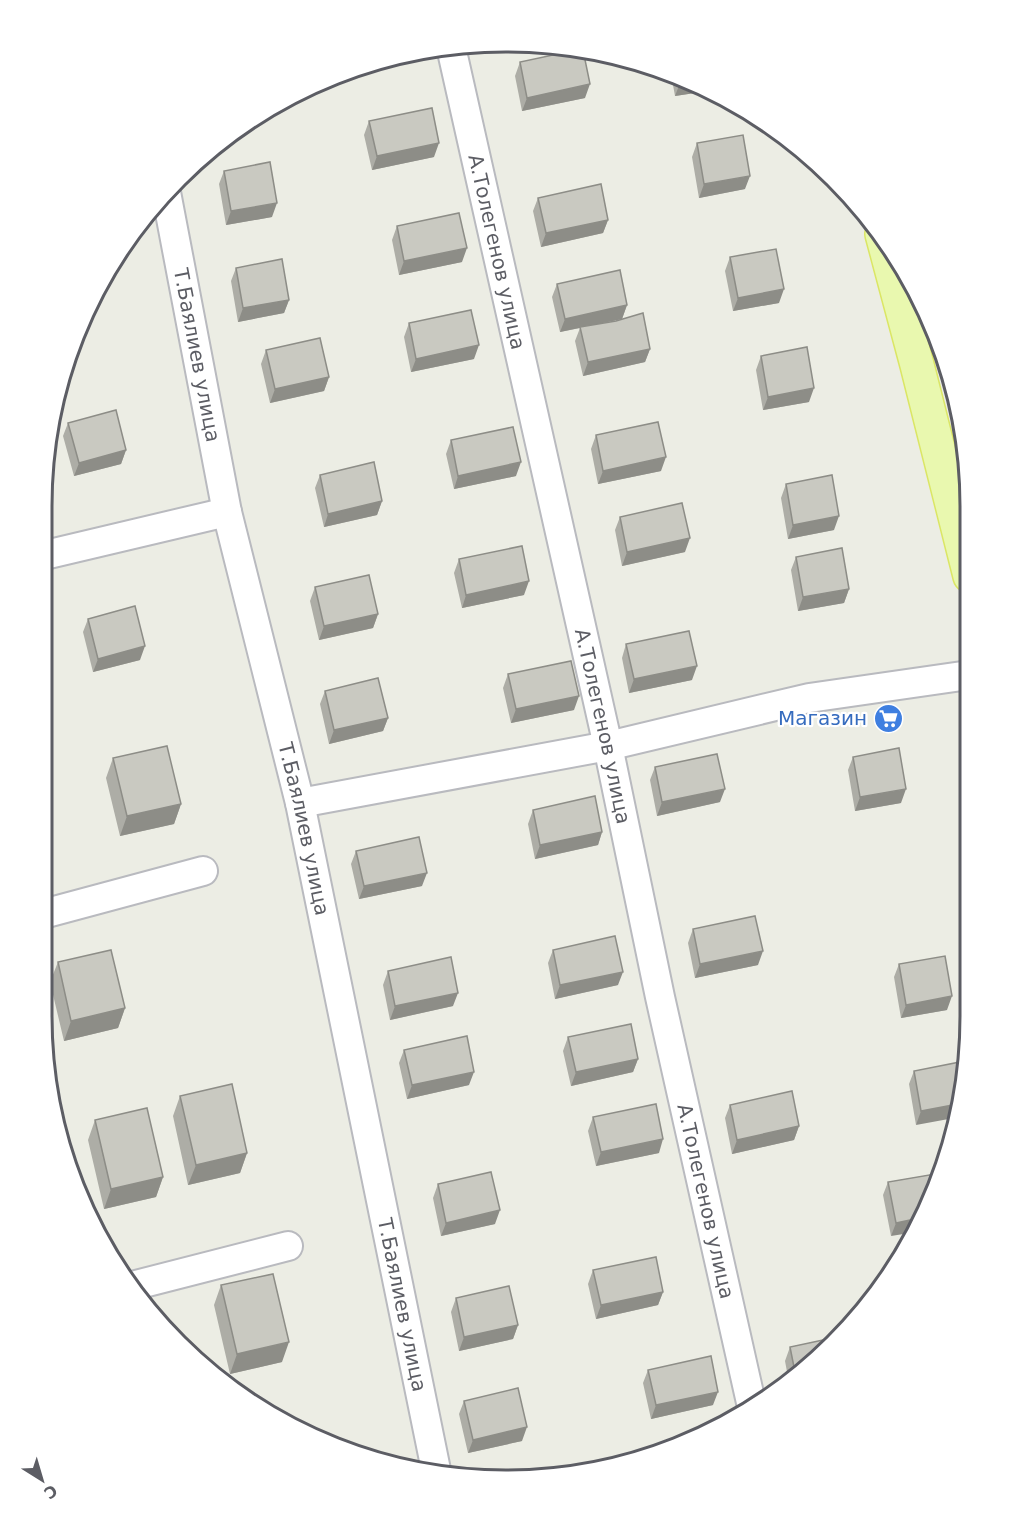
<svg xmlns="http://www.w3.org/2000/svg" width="1013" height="1522" viewBox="0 0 1013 1522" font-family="'DejaVu Sans',sans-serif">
  <rect width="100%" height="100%" fill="#ecede4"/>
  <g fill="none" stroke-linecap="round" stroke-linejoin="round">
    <defs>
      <g id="minor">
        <path id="s1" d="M451 47 608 746 660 997 752 1407"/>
        <path id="s2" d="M166 192 227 512 300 803 436 1470"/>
        <path d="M45 555 227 512"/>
        <path d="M300 803 608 746 809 698 969 675"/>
        <path d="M43 914 203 871"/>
        <path d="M132 1286 288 1246"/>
      </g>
      <path id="major" d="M882 234 917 365 970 576"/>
    </defs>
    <use href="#minor" stroke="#b9babf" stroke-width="32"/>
    <use href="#major" stroke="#dbe665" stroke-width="36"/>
    <use href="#minor" stroke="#fff" stroke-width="28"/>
    <use href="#major" stroke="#e9f8af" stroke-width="33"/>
  </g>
  <path fill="#adada6" d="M520 62 585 98 522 111 515 76Z
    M671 74 708 91 675 96Z
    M369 121 434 157 372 170 364 135Z
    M697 143 745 189 699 198 692 157Z
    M224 171 272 217 226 225 219 184Z
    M538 198 608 220 603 233 541 247 533 211Z
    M397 226 462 262 399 275 392 240Z
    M730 257 779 303 733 311 725 271Z
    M236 268 289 300 284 313 238 322 231 281Z
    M557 284 627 305 622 319 595 325 650 349 645 362 583 376 575 341 580 328 560 332 552 297Z
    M409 323 474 359 411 372 404 337Z
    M266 350 329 377 324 391 270 403 261 364Z
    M761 356 809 402 763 410 756 370Z
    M68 423 126 450 121 464 74 476 63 436Z
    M596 435 661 471 598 484 591 449Z
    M451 440 516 476 454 489 446 454Z
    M320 475 382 501 377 515 324 527 315 488Z
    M786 484 834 530 788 539 781 498Z
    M620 517 685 552 622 566 615 530Z
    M796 557 849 589 844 603 798 611 791 570Z
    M459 559 524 595 462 608 454 573Z
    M315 587 378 614 373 628 319 640 310 601Z
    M88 619 140 660 93 672 83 632Z
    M626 644 692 680 629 693 622 658Z
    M508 674 574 710 511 723 503 688Z
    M325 691 388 718 383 731 329 744 320 704Z
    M853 757 901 803 855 811 848 770Z
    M113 758 181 804 174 824 120 836 106 778Z
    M655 767 720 802 657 816 650 780Z
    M533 810 602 832 598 845 535 859 528 824Z
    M356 851 422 886 359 899 351 864Z
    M693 929 758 965 695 978 688 943Z
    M553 950 618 985 555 999 548 963Z
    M58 962 125 1008 118 1028 64 1041 50 982Z
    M899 964 947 1010 901 1018 894 977Z
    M388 971 453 1006 390 1020 383 985Z
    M568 1037 638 1059 633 1072 571 1086 563 1051Z
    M404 1050 469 1085 407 1099 399 1063Z
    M960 1062 916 1125 909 1084 914 1071Z
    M180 1096 247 1153 240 1173 188 1185 173 1116Z
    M730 1105 799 1126 794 1140 732 1154 725 1118Z
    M593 1117 659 1153 596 1166 588 1131Z
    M95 1120 163 1177 156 1197 104 1209 88 1140Z
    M935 1174 891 1236 883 1195 888 1182Z
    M438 1184 495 1224 441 1236 433 1198Z
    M593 1270 663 1292 658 1305 596 1319 588 1284Z
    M221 1285 282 1362 230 1374 214 1305Z
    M456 1298 518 1325 513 1339 459 1351 451 1312Z
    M837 1337 788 1377 785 1361 790 1347Z
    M648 1370 713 1405 651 1419 643 1383Z
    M464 1401 522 1441 468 1453 459 1414Z"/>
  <path fill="#8d8d87" d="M688 81 708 91 675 96 680 83Z
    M590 84 585 98 522 111 527 98Z
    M439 143 434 157 372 170 377 156Z
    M750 176 745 189 699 198 704 184Z
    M277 203 272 217 226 225 231 211Z
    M608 220 603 233 541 247 546 233Z
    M467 248 462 262 399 275 404 261Z
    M784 289 779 303 733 311 738 298Z
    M289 300 284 313 238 322 243 308Z
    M627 305 622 319 560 332 565 319Z
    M479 345 474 359 411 372 416 359Z
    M650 349 645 362 583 376 588 362Z
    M329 377 324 391 270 403 275 389Z
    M814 388 809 402 763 410 768 397Z
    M126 450 121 464 74 476 79 463Z
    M666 457 661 471 598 484 603 471Z
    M521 462 516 476 454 489 458 476Z
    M382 501 377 515 324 527 328 514Z
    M839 516 834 530 788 539 793 525Z
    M690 538 685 552 622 566 627 552Z
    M529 581 524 595 462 608 466 595Z
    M849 589 844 603 798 611 803 597Z
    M378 614 373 628 319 640 324 626Z
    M145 646 140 660 93 672 98 659Z
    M697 666 692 680 629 693 634 679Z
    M579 696 574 710 511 723 516 709Z
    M388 718 383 731 329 744 334 730Z
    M725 789 720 802 657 816 662 802Z
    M906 789 901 803 855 811 860 797Z
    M181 804 174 824 120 836 127 816Z
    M602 832 598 845 535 859 540 845Z
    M427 873 422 886 359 899 364 886Z
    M763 951 758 965 695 978 700 964Z
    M623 972 618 985 555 999 560 985Z
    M458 993 453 1006 390 1020 395 1006Z
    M952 996 947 1010 901 1018 906 1005Z
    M125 1008 118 1028 64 1041 71 1021Z
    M638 1059 633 1072 571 1086 576 1072Z
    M474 1072 469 1085 407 1099 412 1085Z
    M958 1104 954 1118 916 1125 921 1111Z
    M799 1126 794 1140 732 1154 737 1140Z
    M663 1139 659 1153 596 1166 601 1152Z
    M247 1153 240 1173 188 1185 196 1165Z
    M163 1177 156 1197 104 1209 111 1189Z
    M500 1210 495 1224 441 1236 446 1223Z
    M924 1217 923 1221 916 1232 891 1236 896 1223Z
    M663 1292 658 1305 596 1319 601 1305Z
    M518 1325 513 1339 459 1351 464 1337Z
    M289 1342 282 1362 230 1374 237 1354Z
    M718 1392 713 1405 651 1419 656 1405Z
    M527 1427 522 1441 468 1453 473 1440Z"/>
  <path fill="#c9c9c1" stroke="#8d8d87" stroke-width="1.5" d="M581 49 583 50 590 84 527 98 520 62Z
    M679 77 688 81 680 83Z
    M432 108 439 143 377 156 369 121Z
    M743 135 750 176 704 184 697 143Z
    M270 162 277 203 231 211 224 171Z
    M601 184 608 220 546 233 538 198Z
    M459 213 467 248 404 261 397 226Z
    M776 249 784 289 738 298 730 257Z
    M282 259 289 300 243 308 236 268Z
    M620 270 627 305 565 319 557 284Z
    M471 310 479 345 416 359 409 323Z
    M643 313 650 349 588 362 580 327 616 321Z
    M320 338 329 377 275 389 266 350Z
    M807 347 814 388 768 397 761 356Z
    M116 410 126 450 79 463 68 423Z
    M658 422 666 457 603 471 596 435Z
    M513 427 521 462 458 476 451 440Z
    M374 462 382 501 328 514 320 475Z
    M832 475 839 516 793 525 786 484Z
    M682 503 690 538 627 552 620 517Z
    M522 546 529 581 466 595 459 559Z
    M842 548 849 589 803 597 796 557Z
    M369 575 378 614 324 626 315 587Z
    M135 606 145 646 98 659 88 619Z
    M689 631 697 666 634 679 626 644Z
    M571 661 579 696 516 709 508 674Z
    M378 678 388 718 334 730 325 691Z
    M167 746 181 804 127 816 113 758Z
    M899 748 906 789 860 797 853 757Z
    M717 754 725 789 662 802 655 767Z
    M595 796 602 832 540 845 533 810Z
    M419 837 427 873 364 886 356 851Z
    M755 916 763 951 700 964 693 929Z
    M615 936 623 972 560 985 553 950Z
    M111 950 125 1008 71 1021 58 962Z
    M945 956 952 996 906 1005 899 964Z
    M451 957 458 993 395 1006 388 971Z
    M631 1024 638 1059 576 1072 568 1037Z
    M467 1036 474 1072 412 1085 404 1050Z
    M960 1062 964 1086 958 1104 921 1111 914 1071Z
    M232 1084 247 1153 196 1165 180 1096Z
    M792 1091 799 1126 737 1140 730 1105Z
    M656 1104 663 1139 601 1152 593 1117Z
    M147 1108 163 1177 111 1189 95 1120Z
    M491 1172 500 1210 446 1223 438 1184Z
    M935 1174 936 1180 924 1217 896 1223 888 1182Z
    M656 1257 663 1292 601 1305 593 1270Z
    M273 1274 289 1342 237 1354 221 1285Z
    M509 1286 518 1325 464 1337 456 1298Z
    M837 1337 795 1372 790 1347Z
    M711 1356 718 1392 656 1405 648 1370Z
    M518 1388 527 1427 473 1440 464 1401Z"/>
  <defs>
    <symbol id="supermarket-disc" viewBox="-11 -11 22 22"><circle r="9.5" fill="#3f7fe0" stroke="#fff"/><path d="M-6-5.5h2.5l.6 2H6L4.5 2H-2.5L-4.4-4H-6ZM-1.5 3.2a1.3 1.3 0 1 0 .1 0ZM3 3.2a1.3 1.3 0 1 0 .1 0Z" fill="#fff"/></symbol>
  </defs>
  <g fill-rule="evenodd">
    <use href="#supermarket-disc" x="872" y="702" width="33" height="33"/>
  </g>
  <g text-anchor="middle" stroke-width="4.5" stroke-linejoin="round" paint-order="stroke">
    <g font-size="20" fill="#5c5d64" stroke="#fff">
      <text dy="7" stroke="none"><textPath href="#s1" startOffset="210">А.Толегенов улица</textPath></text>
      <text dy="7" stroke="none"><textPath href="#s2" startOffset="166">Т.Баялиев улица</textPath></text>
      <text dy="7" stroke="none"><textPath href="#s1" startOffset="696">А.Толегенов улица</textPath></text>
      <text dy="7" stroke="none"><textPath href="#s2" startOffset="652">Т.Баялиев улица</textPath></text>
      <text dy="7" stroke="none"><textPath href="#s1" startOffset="1182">А.Толегенов улица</textPath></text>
      <text dy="7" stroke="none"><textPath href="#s2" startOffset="1138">Т.Баялиев улица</textPath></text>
    </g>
    <g font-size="20" fill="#366cbe" stroke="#fff" text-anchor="end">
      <text x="867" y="725">Магазин</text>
    </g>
  </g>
  <path d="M0 0H1013V1522H0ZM506 52H506A454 454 0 0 1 960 506V1016A454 454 0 0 1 506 1470H506A454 454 0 0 1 52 1016V506A454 454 0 0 1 506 52Z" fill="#fff" fill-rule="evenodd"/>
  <path fill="none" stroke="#5c5d64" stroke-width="3" d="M506 52H506A454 454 0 0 1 960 506V1016A454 454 0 0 1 506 1470H506A454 454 0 0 1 52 1016V506A454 454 0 0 1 506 52Z"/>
  <g transform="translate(42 1480) rotate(143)" stroke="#ffffff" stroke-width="4.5" paint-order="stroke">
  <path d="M0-4.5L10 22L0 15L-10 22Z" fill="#5c5d64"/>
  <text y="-9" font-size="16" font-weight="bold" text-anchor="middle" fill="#5c5d64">С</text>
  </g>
</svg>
